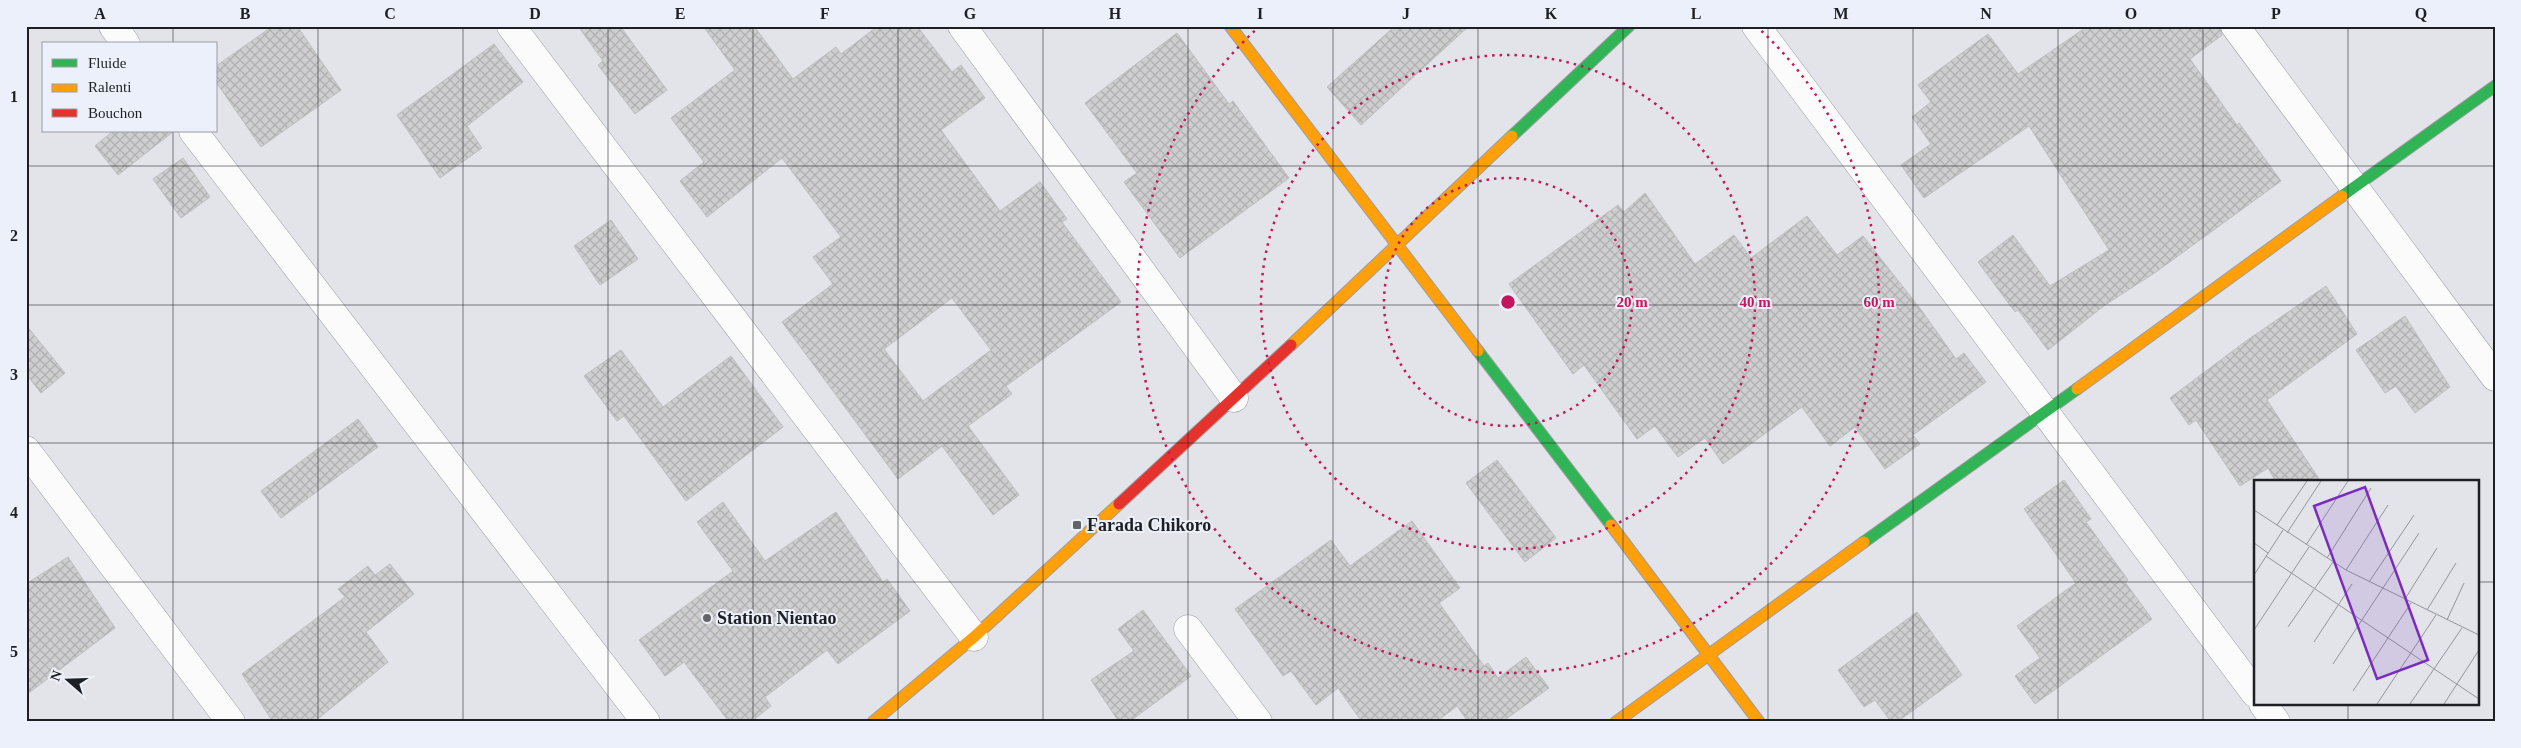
<svg xmlns="http://www.w3.org/2000/svg" width="2521" height="748" viewBox="0 0 2521 748" font-family="'Times New Roman',serif">
  <defs>
    <pattern id="building-cross-hatch" width="8" height="8" patternUnits="userSpaceOnUse" patternTransform="scale(1.25)"><rect width="8" height="8" fill="#cecdcf"/><path d="M0 0l8 8M0 8l8-8" fill="none" stroke="#b0b0b1"/></pattern>
  </defs>
  <rect width="100%" height="100%" fill="#e2e4e9"/>
  <path fill="url(#building-cross-hatch)" stroke="#bebebf" fill-rule="evenodd" d="M273 26H297L341 90 261 147 216 82V66Z
    M578 26H620L667 90 635 114 598 65 603 61Z
    M703 26H754L793 79 836 47 841 54 878 26H917L952 72 961 65 985 98 941 130 1000 211 1040 182 1067 219 1062 222 1121 302 1006 386 1012 394 968 426 1019 495 993 515 942 446 898 479 782 322 833 284 813 257 841 237 782 158 707 217 680 181 704 162 671 118 735 70ZM952 298 991 350 923 401 884 349Z
    M1395 26H1469L1361 125 1327 87Z
    M2088 26H2220L2222 35 2190 59 2237 125 2239 123 2281 181 2156 272 2105 305 2048 350 2018 310 2015 312 1978 262 2013 235 2050 286 2109 250 2029 126 1924 198 1901 165 1931 144 1912 117 1931 102 1918 85 1988 34 2018 74Z
    M1177 33 1229 104 1233 101 1289 178 1180 258 1124 182 1137 173 1085 103Z
    M494 44 523 82 467 126 482 148 440 178 397 115Z
    M113 131H174L118 175 95 146Z
    M183 158 210 197 181 218 153 179Z
    M1645 193 1695 264 1734 235 1751 258 1807 216 1837 255 1863 236 1922 311 1956 359 1964 353 1986 382 1913 435 1920 444 1885 469 1855 427 1830 446 1802 407 1723 464 1705 438 1678 457 1655 426 1637 439 1584 365 1573 374 1509 284 1618 205 1624 212Z
    M611 220 638 259 600 285 574 246Z
    M2326 286 2357 334 2267 400 2321 482H2276L2268 468 2240 486 2196 420 2189 425 2170 398 2246 341Z
    M2405 316 2450 387 2415 413 2396 386 2385 393 2356 350Z
    M26 325 65 373 41 393 26 374Z
    M621 350 663 407 731 356 783 427 686 501 624 416 617 421 584 376Z
    M358 419 378 447 281 518 261 491Z
    M1497 460 1556 538 1525 562 1466 483Z
    M2064 480 2091 519 2086 522 2128 580 2125 582 2152 619 2035 704 2015 676 2040 658 2017 626 2076 583 2024 509Z
    M723 502 765 561 836 512 883 582 887 579 910 611 838 664 827 650 765 697 771 706 751 722H729L684 662 665 676 639 640 733 571 697 522Z
    M1412 521 1460 588 1439 603 1484 666 1488 663 1498 678 1526 657 1549 688 1502 722H1468L1457 706 1436 722H1362L1338 688 1316 705 1291 671 1283 676 1235 609 1331 540 1350 566Z
    M68 557 115 628 26 695V584Z
    M390 564 414 594 366 632 388 662 314 722H273L242 674 345 597 338 589 368 566 375 575Z
    M1143 610 1191 676 1129 722H1119L1091 680 1134 651 1118 629Z
    M1917 612 1962 675 1897 722H1891L1875 700 1864 707 1838 670Z"/>
  <g fill="none" stroke-linecap="round" stroke-linejoin="round">
    <defs>
      <path id="street" d="M113 26 126 44
        M511 26 974 637
        M962 26 1234 398
        M1756 26 2255 693
        M2235 26 2495 377
        M193 131 646 722
        M26 450 231 722
        M1188 629 1258 722
        M2263 704 2276 722"/>
      <path id="fast" d="M1512 136 1629 26
        M2342 196 2495 86
        M1478 351 1611 525
        M1864 542 2077 389"/>
      <path id="slow" d="M1230 26 1478 351
        M1291 345 1512 136
        M2077 389 2342 196
        M1611 525 1759 722
        M873 722 974 637 1119 504
        M1616 722 1864 542"/>
      <path id="jam" d="M1119 504 1291 345"/>
    </defs>
    <use href="#street" stroke="#9d9ea2" stroke-width="29"/>
    <use href="#fast" stroke="#9d9ea2" stroke-width="13"/>
    <use href="#slow" stroke="#9d9ea2" stroke-width="13"/>
    <use href="#jam" stroke="#9d9ea2" stroke-width="13"/>
    <use href="#street" stroke="#fbfbfc" stroke-width="28"/>
    <use href="#fast" stroke="#30b455" stroke-width="11"/>
    <use href="#slow" stroke="#ff9f0a" stroke-width="11"/>
    <use href="#jam" stroke="#e5322d" stroke-width="11"/>
  </g>
  <path fill="none" stroke="#1e1f23" stroke-width="1" stroke-opacity="0.55" d="M173 26V44M318 26V722M463 26V722M608 26V722M753 26V722M898 26V722M1043 26V722M1188 26V722M1333 26V722M1478 26V722M1623 26V722M1768 26V722M1913 26V722M2058 26V722M2203 26V722M2348 26V482M173 131V722M26 166H2495M26 305H2495M26 443H2495M26 582H2255M2477 582H2495M2348 704V722"/>
  <g fill="none" stroke="#c2185b" stroke-width="2.5" stroke-dasharray="2.5 5">
    <circle cx="1508" cy="302" r="124"/>
    <circle cx="1508" cy="302" r="247"/>
    <path d="M1756 26A371 371 0 1 1 1260 26"/>
  </g>
  <g fill="#636468" stroke="#ecf0fa" stroke-width="2">
    <rect x="1072" y="520" width="10" height="10" rx="2.5"/>
    <circle cx="707" cy="618" r="5"/>
  </g>
  <g text-anchor="middle" stroke-width="4" stroke-linejoin="round" paint-order="stroke">
    <g font-size="18" font-weight="bold" fill="#1e1f23" stroke="#ecf0fa" text-anchor="start">
      <text x="1087" y="531">Farada Chikoro</text>
      <text x="717" y="624">Station Nientao</text>
    </g>
  </g>
  <g transform="translate(2254 480)">
    <rect width="225" height="225" fill="#e2e4e9"/>
    <path fill="none" stroke="#94959a" stroke-width="1" d="M0 30 92 90 225 155M23 45 53 1M33 53 67 1M0 63 14 73M52 65 94 1M12 76 225 219M73 78 117 8M92 90 134 25M0 95 29 50M115 102 160 35M151 119 183 68M173 130 202 83M193 140 210 103M34 147 79 82M0 150 55 67M60 162 98 104M79 184 165 53M99 211 157 123M123 224 182 135M156 224 208 148M190 224 225 170"/>
    <path fill="#7b2cbf" fill-opacity="0.15" stroke="#7b2cbf" stroke-width="2.5" d="M111 7 174 180 123 199 60 26Z"/>
    <rect width="225" height="225" fill="none" stroke="#1e1f23" stroke-width="2.5"/>
  </g>
  <circle cx="1508" cy="302" r="8" fill="#c2185b" stroke="#ecf0fa" stroke-width="2.5"/>
  <g font-size="15" text-anchor="middle" font-weight="bold" fill="#c2185b" stroke="#ecf0fa" stroke-width="4" stroke-linejoin="round" paint-order="stroke">
    <text x="1632" y="307">20 m</text>
    <text x="1755" y="307">40 m</text>
    <text x="1879" y="307">60 m</text>
  </g>
  <rect width="2521" height="748" fill="none" stroke="#ecf0fa" stroke-width="55"/>
  <rect x="42" y="42" width="175" height="90" fill="#ecf0fa" stroke="#9a9ca4"/>
  <rect x="52" y="59" width="25" height="8" fill="#30b455" stroke="#9a9ca4"/>
  <text x="88" y="68" font-size="15" fill="#1e1f23">Fluide</text>
  <rect x="52" y="84" width="25" height="8" fill="#ff9f0a" stroke="#9a9ca4"/>
  <text x="88" y="92" font-size="15" fill="#1e1f23">Ralenti</text>
  <rect x="52" y="109" width="25" height="8" fill="#e5322d" stroke="#9a9ca4"/>
  <text x="88" y="118" font-size="15" fill="#1e1f23">Bouchon</text>
  <g transform="translate(68 680) rotate(290)" stroke="#ecf0fa" stroke-width="4" paint-order="stroke">
  <path d="M0-4L9 19L0 12L-9 19Z" fill="#1e1f23"/>
  <text y="-8" font-size="14" font-weight="bold" text-anchor="middle" fill="#1e1f23">N</text>
  </g>
  <rect x="28" y="28" width="2466" height="692" fill="none" stroke="#1e1f23" stroke-width="2"/>
  <g font-size="16" text-anchor="middle" font-weight="bold" fill="#1e1f23">
    <text x="100" y="19">A</text>
    <text x="245" y="19">B</text>
    <text x="390" y="19">C</text>
    <text x="535" y="19">D</text>
    <text x="680" y="19">E</text>
    <text x="825" y="19">F</text>
    <text x="970" y="19">G</text>
    <text x="1115" y="19">H</text>
    <text x="1260" y="19">I</text>
    <text x="1406" y="19">J</text>
    <text x="1551" y="19">K</text>
    <text x="1696" y="19">L</text>
    <text x="1841" y="19">M</text>
    <text x="1986" y="19">N</text>
    <text x="2131" y="19">O</text>
    <text x="2276" y="19">P</text>
    <text x="2421" y="19">Q</text>
    <text x="14" y="102">1</text>
    <text x="14" y="241">2</text>
    <text x="14" y="380">3</text>
    <text x="14" y="518">4</text>
    <text x="14" y="657">5</text>
  </g>
</svg>
